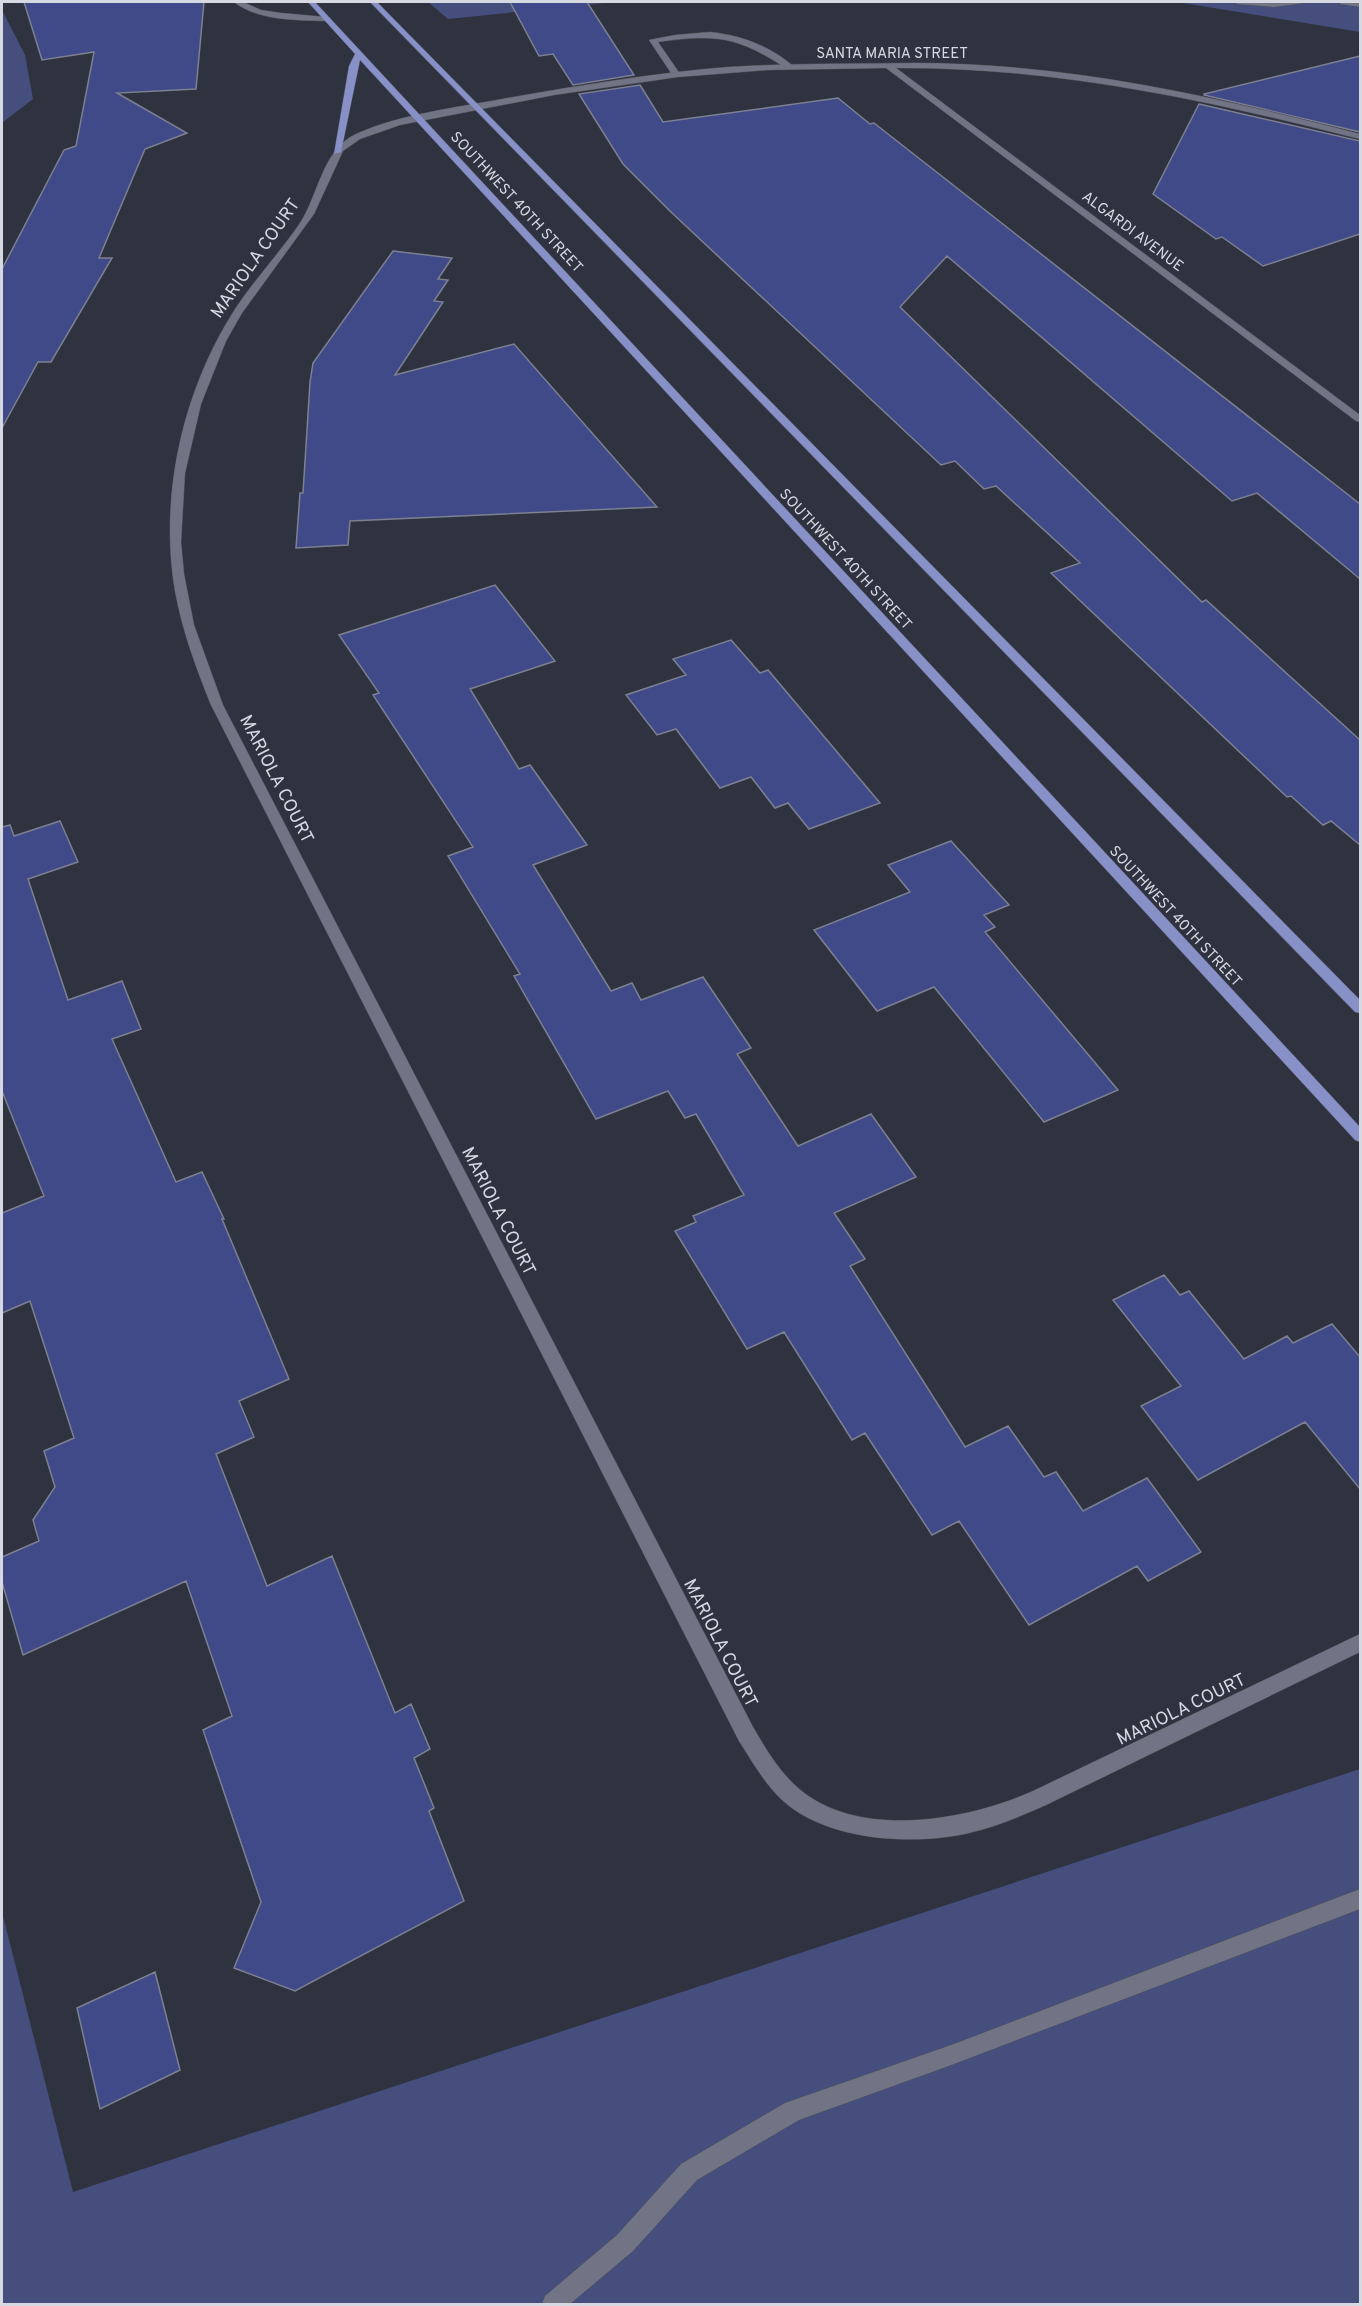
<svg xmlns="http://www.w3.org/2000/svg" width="1362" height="2306" viewBox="0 0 1362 2306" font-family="Overpass,sans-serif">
  <rect width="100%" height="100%" fill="#2f323f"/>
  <path fill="#454e7d" d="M428 2H614L448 19Z
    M1177 2H1360V32Z
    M2 10 25 55 33 99 2 123Z
    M1360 1769V2304H2V1912L73 2192Z"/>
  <path fill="#404a89" stroke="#7c8090" stroke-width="1.5" d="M24 2H204L196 89 117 93 187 133 145 149 99 258H112L51 362H38L2 428V269L64 150 76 146 94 52 42 60Z
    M510 2H587L634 75 573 85 553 54 539 56Z
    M1360 56V132L1204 95V94Z
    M640 85 663 122 838 98 870 124 874 123 888 134 1360 504V579L1257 493 1232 501 947 256 900 307 1202 602 1206 600 1360 740V845L1331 821 1323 825 1291 796 1287 797 1051 573 1080 563 996 486 984 489 955 461 941 465 672 213 623 164 579 94Z
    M1199 104 1360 141V234L1263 266 1222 237 1216 239 1153 194Z
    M393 251 452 258 438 279 448 280 434 301 443 302 395 375 514 344 657 507 350 521 348 545 296 548 300 493H303L310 382 313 363Z
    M495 585 555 661 470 689 519 769 530 765 587 845 533 865 611 991 632 983 641 1000 703 977 751 1048 737 1054 798 1146 871 1114 916 1177 834 1213 865 1259 850 1266 965 1447 1008 1426 1044 1477 1056 1472 1083 1511 1147 1478 1201 1552 1148 1581 1137 1566 1029 1625 959 1521 932 1535 865 1433 852 1440 784 1332 747 1349 675 1231 696 1222 693 1216 744 1195 696 1114 685 1118 668 1091 596 1119 514 976 520 974 448 856 473 847 373 695 379 693 339 635Z
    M731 640 760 673 768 670 880 803 809 829 788 803 775 808 751 777 720 788 676 729 657 735 626 695 686 675 673 659Z
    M60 821 78 862 28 879 68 1000 122 981 141 1029 112 1039 176 1182 202 1172 224 1219H222L289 1379 239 1401 254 1437 216 1454 267 1586 332 1556 395 1713 411 1704 430 1749 414 1758 434 1808 429 1811 464 1901 295 1991 234 1968 261 1902 203 1730 232 1716 186 1581 23 1655 2 1582V1557L39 1541 33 1520 55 1487 44 1451 74 1438 30 1301 2 1313V1213L44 1196 2 1091V827L10 825 14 836Z
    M951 841 1009 905 984 915 995 927 985 932 1118 1090 1044 1122 934 987 877 1011 814 930 910 892 888 865Z
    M1164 1275 1180 1295 1189 1291 1244 1359 1287 1336 1293 1343 1332 1324 1360 1357V1489L1305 1422 1198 1480 1141 1406 1181 1386 1113 1300Z
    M155 1972 180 2070 100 2109 77 2008Z"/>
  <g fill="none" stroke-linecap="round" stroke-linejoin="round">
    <defs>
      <path id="service" d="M1234 2H1312L1274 7 1237 4Z
        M1340 2 1360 3V7L1340 4Z
        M710 32C740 35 771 46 794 67L787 69C737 36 716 34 658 42L680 74 676 76H673L649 40 675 35Z
        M1360 1889V1909L954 2064 799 2120 697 2180 633 2251 570 2304H542L545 2296 617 2235 681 2164 785 2103 954 2044Z"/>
      <path id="minor" d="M234 2H243L261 10 281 13 326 17 330 19 326 21C297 20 258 21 234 2Z
        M914 63C1066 63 1214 96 1360 134V139C1206 100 1056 67 896 68L1360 415V422L1356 421 886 68 768 70 678 77 554 95 400 125 360 139 343 151 314 214 242 313 226 341 201 404 185 473 181 542 184 574 194 625 223 705 753 1727C767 1751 781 1775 803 1792 863 1839 969 1820 1033 1791L1360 1634V1652L1046 1805C1021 1816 996 1827 969 1833 913 1846 826 1841 782 1800 764 1783 752 1761 739 1741L211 705C196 668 182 630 175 591 159 498 182 394 232 314 252 282 279 254 300 223 319 194 322 150 356 134 401 114 454 108 502 99 577 86 652 73 728 67 790 63 852 64 914 63Z"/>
      <path id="primary" d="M308 2H315L1360 1127V1142L1355 1140 360 60 341 152 334 154 349 66 355 54Z
        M370 2H377L1360 1000V1013L1355 1012Z"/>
    </defs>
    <use href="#service" stroke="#4d4f5b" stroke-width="1"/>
    <use href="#minor" stroke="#4d4f5b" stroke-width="1"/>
    <use href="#primary" stroke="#4d4f5b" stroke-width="1"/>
    <use href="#service" fill="#717484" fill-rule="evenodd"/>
    <use href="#minor" fill="#717484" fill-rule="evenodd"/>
    <use href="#primary" fill="#8791c8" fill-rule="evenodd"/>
  </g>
  <g text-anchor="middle" stroke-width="6" stroke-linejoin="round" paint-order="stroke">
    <g font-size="15" fill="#d7d9e2" stroke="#2f323f">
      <text x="892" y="58">SANTA MARIA STREET</text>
      <text transform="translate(517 202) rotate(47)" y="5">SOUTHWEST 40TH STREET</text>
      <text transform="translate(1133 231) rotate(37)" y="5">ALGARDI AVENUE</text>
      <text transform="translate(846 559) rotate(47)" y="5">SOUTHWEST 40TH STREET</text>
      <text transform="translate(1176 916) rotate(47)" y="5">SOUTHWEST 40TH STREET</text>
    </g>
    <g font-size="18" fill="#d7d9e2" stroke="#2f323f">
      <text transform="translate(255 258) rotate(-55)" y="6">MARIOLA COURT</text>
      <text transform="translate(277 779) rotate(63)" y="6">MARIOLA COURT</text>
      <text transform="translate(499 1211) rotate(63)" y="6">MARIOLA COURT</text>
      <text transform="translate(721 1643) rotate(63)" y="6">MARIOLA COURT</text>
      <text transform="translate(1181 1709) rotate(-26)" y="6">MARIOLA COURT</text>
    </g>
  </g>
  <rect width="1362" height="2306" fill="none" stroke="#d7d9e2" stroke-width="6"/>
</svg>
